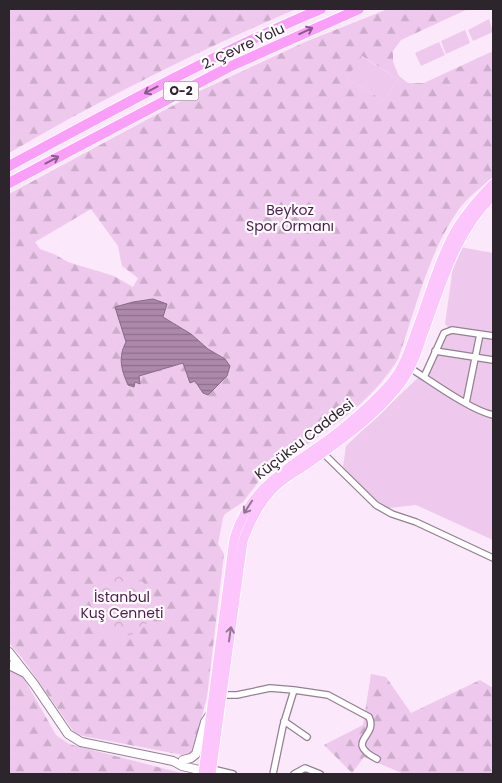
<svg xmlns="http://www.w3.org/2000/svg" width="502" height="783" viewBox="0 0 502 783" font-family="Poppins,sans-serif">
  <defs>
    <pattern id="forest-firs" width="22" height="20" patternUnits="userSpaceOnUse" patternTransform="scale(1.25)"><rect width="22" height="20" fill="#eec8ed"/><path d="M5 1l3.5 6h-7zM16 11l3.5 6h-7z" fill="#ccaccb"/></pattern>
    <pattern id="park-crowns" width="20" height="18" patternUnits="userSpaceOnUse" patternTransform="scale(1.25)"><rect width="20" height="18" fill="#eec8ed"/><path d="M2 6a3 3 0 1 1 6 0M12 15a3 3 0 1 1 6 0" fill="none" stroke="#ccaccb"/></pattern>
    <pattern id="water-rules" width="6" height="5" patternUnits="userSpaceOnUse" patternTransform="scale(1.25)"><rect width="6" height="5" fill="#ad88ac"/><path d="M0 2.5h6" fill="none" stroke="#8d6f8c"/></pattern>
  </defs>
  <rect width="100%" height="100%" fill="#fce8fb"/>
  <path fill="#eec8ed" d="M489 19 493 32 473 41 468 30Z
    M465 30 470 43 446 54 441 41Z
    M439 42 445 55 421 66 415 53Z
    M361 56 398 79 384 101 347 78Z
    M460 247 493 253V540L416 505 389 508 370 496 343 467 346 446 421 375 441 331 449 328 445 324 454 260Z"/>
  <path fill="url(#forest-firs)" fill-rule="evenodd" d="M9 9H296C198 51 101 99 9 153Z
    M388 9H468L401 40 393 51V62L399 76 408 83H424L493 51V177C480 188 464 200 455 215 428 255 414 314 398 359 374 399 335 425 298 451 288 457 279 465 269 472L259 481 243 502 225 514 223 518 218 544 224 554 207 697 193 751 189 755H183L78 735 74 732 22 658 9 643V194L200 91 305 42ZM362 56 398 79 384 101 347 78ZM91 209 118 246 122 266 138 278 133 287 114 276 68 262 54 254 40 249 35 242ZM162 316 191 334 208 349 225 359 230 366 227 376 203 393 195 381 190 383 183 362 138 376 139 384 135 382 134 387 123 348 127 342Z
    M9 669 22 675 56 735 69 744 185 774H9Z
    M371 674 386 677 411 713 480 680 493 688V774H404L364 757 352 773 324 745 363 725Z"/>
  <path fill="url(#park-crowns)" d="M91 605a31 31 0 1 1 62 0a31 31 0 1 1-62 0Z"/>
  <path fill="url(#water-rules)" stroke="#866a86" d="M153 299 167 304 163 317 191 334 208 349 225 359 230 366 227 376 208 395 203 393 195 381 190 383 183 363 139 376 140 384 135 382 134 387 128 385C121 369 118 357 126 342L115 307 133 302Z"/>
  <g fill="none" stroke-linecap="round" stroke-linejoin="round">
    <defs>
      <path id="street" d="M435 351 493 360
        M410 368C431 381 470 410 493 415
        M424 377 444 333 452 330 493 336
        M466 403 480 334
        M323 453 376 505 392 514 416 522 493 558
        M294 690 328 695 369 717C379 737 343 741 377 759
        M222 695H237L270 688 294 690 283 726 273 774
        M284 721 307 737
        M212 769 233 774
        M294 774 305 768 320 774"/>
      <path id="secondary" d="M9 652 34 684 68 734 81 742 173 761 182 766 199 770 204 768H208
        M9 665 23 672
        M183 760 191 758 196 754 205 722 211 713"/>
      <path id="primary" d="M203 774 234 539C250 484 295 465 337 433 356 418 374 402 390 384 405 367 411 344 419 323 430 293 442 251 459 225 469 210 480 197 493 184
        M211 774 243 541C250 521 260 501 276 486 286 477 299 470 310 462 341 440 373 418 397 388 410 373 417 353 423 334 441 286 455 232 493 196"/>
      <path id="highway" d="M9 166C112 111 213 54 321 9
        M9 183 229 67 359 9"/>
    </defs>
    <use href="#street" stroke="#938192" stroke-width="8"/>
    <use href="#secondary" stroke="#938192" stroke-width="10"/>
    <use href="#primary" stroke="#fff" stroke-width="11"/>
    <use href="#highway" stroke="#fff" stroke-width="12"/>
    <use href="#street" stroke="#fff" stroke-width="5.5"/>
    <use href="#secondary" stroke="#fff" stroke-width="8"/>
    <use href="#primary" stroke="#fcc5fb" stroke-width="9"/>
    <use href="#highway" stroke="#fa9ef9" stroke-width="10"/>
  </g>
  <defs><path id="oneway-shaft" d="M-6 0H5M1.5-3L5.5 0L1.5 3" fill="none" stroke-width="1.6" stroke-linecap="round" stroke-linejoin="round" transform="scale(1.25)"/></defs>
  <g stroke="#895b88">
    <use href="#oneway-shaft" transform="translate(306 31) rotate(-25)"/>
    <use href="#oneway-shaft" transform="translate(151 90) rotate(152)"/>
    <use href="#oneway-shaft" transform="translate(52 160) rotate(-28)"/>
  </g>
  <g stroke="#947594">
    <use href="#oneway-shaft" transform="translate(248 507) rotate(123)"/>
    <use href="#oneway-shaft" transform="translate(230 634) rotate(-82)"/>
  </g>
  <g text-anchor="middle" stroke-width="4.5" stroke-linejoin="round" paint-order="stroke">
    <rect fill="#fffbff" stroke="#6b656b" stroke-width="1" x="163.5" y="81.5" width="35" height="19" rx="4"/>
    <g font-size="12" font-weight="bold" fill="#2c252c">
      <text x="181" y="95">O-2</text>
    </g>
    <g font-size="14" fill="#2c252c" stroke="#fffbff">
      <text transform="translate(243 46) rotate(-25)" y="5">2. Çevre Yolu</text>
      <text transform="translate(304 439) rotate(-38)" y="5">Küçüksu Caddesi</text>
    </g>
    <g font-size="14" fill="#4b1d4c" stroke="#fffbff">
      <text x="290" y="215">Beykoz<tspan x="290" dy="16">Spor Ormanı</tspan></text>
      <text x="122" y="602">İstanbul<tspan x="122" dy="16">Kuş Cenneti</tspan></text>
    </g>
  </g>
  <rect width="502" height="783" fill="none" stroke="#2c252c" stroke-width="20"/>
</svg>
